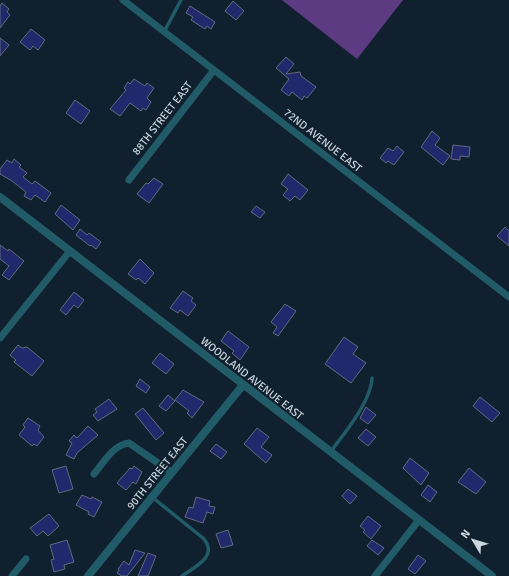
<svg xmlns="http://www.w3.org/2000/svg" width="509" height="576" viewBox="0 0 509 576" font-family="Signika,sans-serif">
  <rect width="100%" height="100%" fill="#10202e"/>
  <path fill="#5c3b82" d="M282 0H403L357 59Z"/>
  <path fill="#21286b" stroke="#64697e" d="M233 1 244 11 236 20 225 11Z
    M2 3 9 9 7 12 10 15 0 28V6Z
    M190 6 215 22 211 29 207 26 205 29 191 20 193 17 186 13Z
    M31 29 45 40 38 50 33 46 30 50 20 42Z
    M0 38 9 45 0 56Z
    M286 57 294 64 286 74 300 72 301 76 316 87 307 98 304 96 302 100 292 92 289 96 281 90 289 79 276 68Z
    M134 79 145 86 147 83 154 88 147 98 151 102 146 110 143 108 141 111 130 103 120 116 110 109 126 90 124 88 128 82 130 84Z
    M75 100 90 111 81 124 66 113Z
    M432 131 440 138 435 145 450 156 443 165 421 147Z
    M453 145 470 147 469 157 460 156V160L451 159Z
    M397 146 404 152 394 165 388 161 386 163 380 158 388 148 393 151Z
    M14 159 21 165 19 167 27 173 23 177 32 184 35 181 51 193 45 202 35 195 31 200 24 196 26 192 12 181 0 174V169L7 160 12 163Z
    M288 174 308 190 300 200 295 196 290 201 283 195 288 189 281 184Z
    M154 178 163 184 149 203 137 194 146 183 148 184Z
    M61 205 80 220 73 230 55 214Z
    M256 206 265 212 260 218 251 212Z
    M505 227 509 231V246L497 236Z
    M80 229 87 235 89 233 101 242 96 249 91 245 90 246 76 235Z
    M0 245 8 251 9 249 24 261 9 280 2 275 9 266 0 259Z
    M140 259 154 273 145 284 138 278 136 280 128 274Z
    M183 291 193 298 191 301 196 305 188 316 180 310 178 313 170 308Z
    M74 292 84 300 78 308 74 305 66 315 60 310Z
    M285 304 296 311 278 336 273 333 277 327 271 322Z
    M228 331 249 347 240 360 232 353 234 351 221 341Z
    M344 337 358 347 353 354 366 363 351 383 325 364Z
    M18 345 22 348 27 347 44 361 32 376 14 362 16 360 10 355Z
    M160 353 174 364 166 374 152 363Z
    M140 379 150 387 146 393 136 386Z
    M183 390 204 402 192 418 187 413 189 411 175 400Z
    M168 395 175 401 166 411 159 406Z
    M480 397 500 413 492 422 473 406Z
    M109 399 117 409 98 421 93 415 97 412 95 409Z
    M366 407 376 415 368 424 360 418Z
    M143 408 164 433 156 440 135 414Z
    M28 418 40 426 38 430 44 437 37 446 34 444 32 446 19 435 25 427 23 425Z
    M88 426 98 435 77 453 74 459 66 455 72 443 69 441 74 435 77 438Z
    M257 428 269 437 261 447 272 455 266 463 244 444Z
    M366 429 376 437 368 446 358 438Z
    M216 444 227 452 221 459 210 451Z
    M410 458 429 473 421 485 403 468Z
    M66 466 73 489 59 493 52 470Z
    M134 466 142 472 136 484 133 482 126 490 117 483 130 468 132 469Z
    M469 468 486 482 476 494 458 482Z
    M428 485 437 492 430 502 421 495Z
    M348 489 357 496 350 504 342 496Z
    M82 495 91 499 92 497 102 502 94 517 88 514 89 512 76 505Z
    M196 497 210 501 209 506 215 507 213 514 207 512 203 523 185 517 189 507 193 508Z
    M49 514 59 526 48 536 43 531 37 536 30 528Z
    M368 516 381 526 371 539 363 532 365 530 360 526Z
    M228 530 233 545 221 548 216 534Z
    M67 540 74 562 64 565 65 569 54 572 51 560 54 559 50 545Z
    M372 540 384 548 378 555 367 546Z
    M135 550 145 553 127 576H122L117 573 119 570 118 569 124 561 129 565Z
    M148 553 156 556 148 576H138Z
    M418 555 426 561 415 574 408 569Z"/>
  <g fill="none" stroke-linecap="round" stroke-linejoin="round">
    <path stroke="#205b67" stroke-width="3.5" d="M164 32 181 0
      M331 451C345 433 371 401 372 378
      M152 497 203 538C219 556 196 566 182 576"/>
    <path stroke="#205b67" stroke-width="7" d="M123 0 509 297
      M129 180 214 70
      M0 338 70 251
      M94 474C104 462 113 445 129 443L171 472
      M12 576 26 559
      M375 576 419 520"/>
    <path stroke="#205b67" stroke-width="8" d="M0 197 492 576
      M88 576 243 385"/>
  </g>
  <g text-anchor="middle" stroke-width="4" stroke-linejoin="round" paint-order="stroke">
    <g font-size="11" fill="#cad5de" stroke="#10202e">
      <text transform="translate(162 118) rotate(-52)" y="4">88TH STREET EAST</text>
      <text transform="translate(323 140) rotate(38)" y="4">72ND AVENUE EAST</text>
      <text transform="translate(252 378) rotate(38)" y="4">WOODLAND AVENUE EAST</text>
      <text transform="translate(157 473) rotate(-51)" y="4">90TH STREET EAST</text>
    </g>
  </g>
  <g transform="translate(473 540) rotate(308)" stroke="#10202e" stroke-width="3" paint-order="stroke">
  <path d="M0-3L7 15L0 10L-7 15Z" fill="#cad5de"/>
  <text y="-6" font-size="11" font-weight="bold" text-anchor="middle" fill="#cad5de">N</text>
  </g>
</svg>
